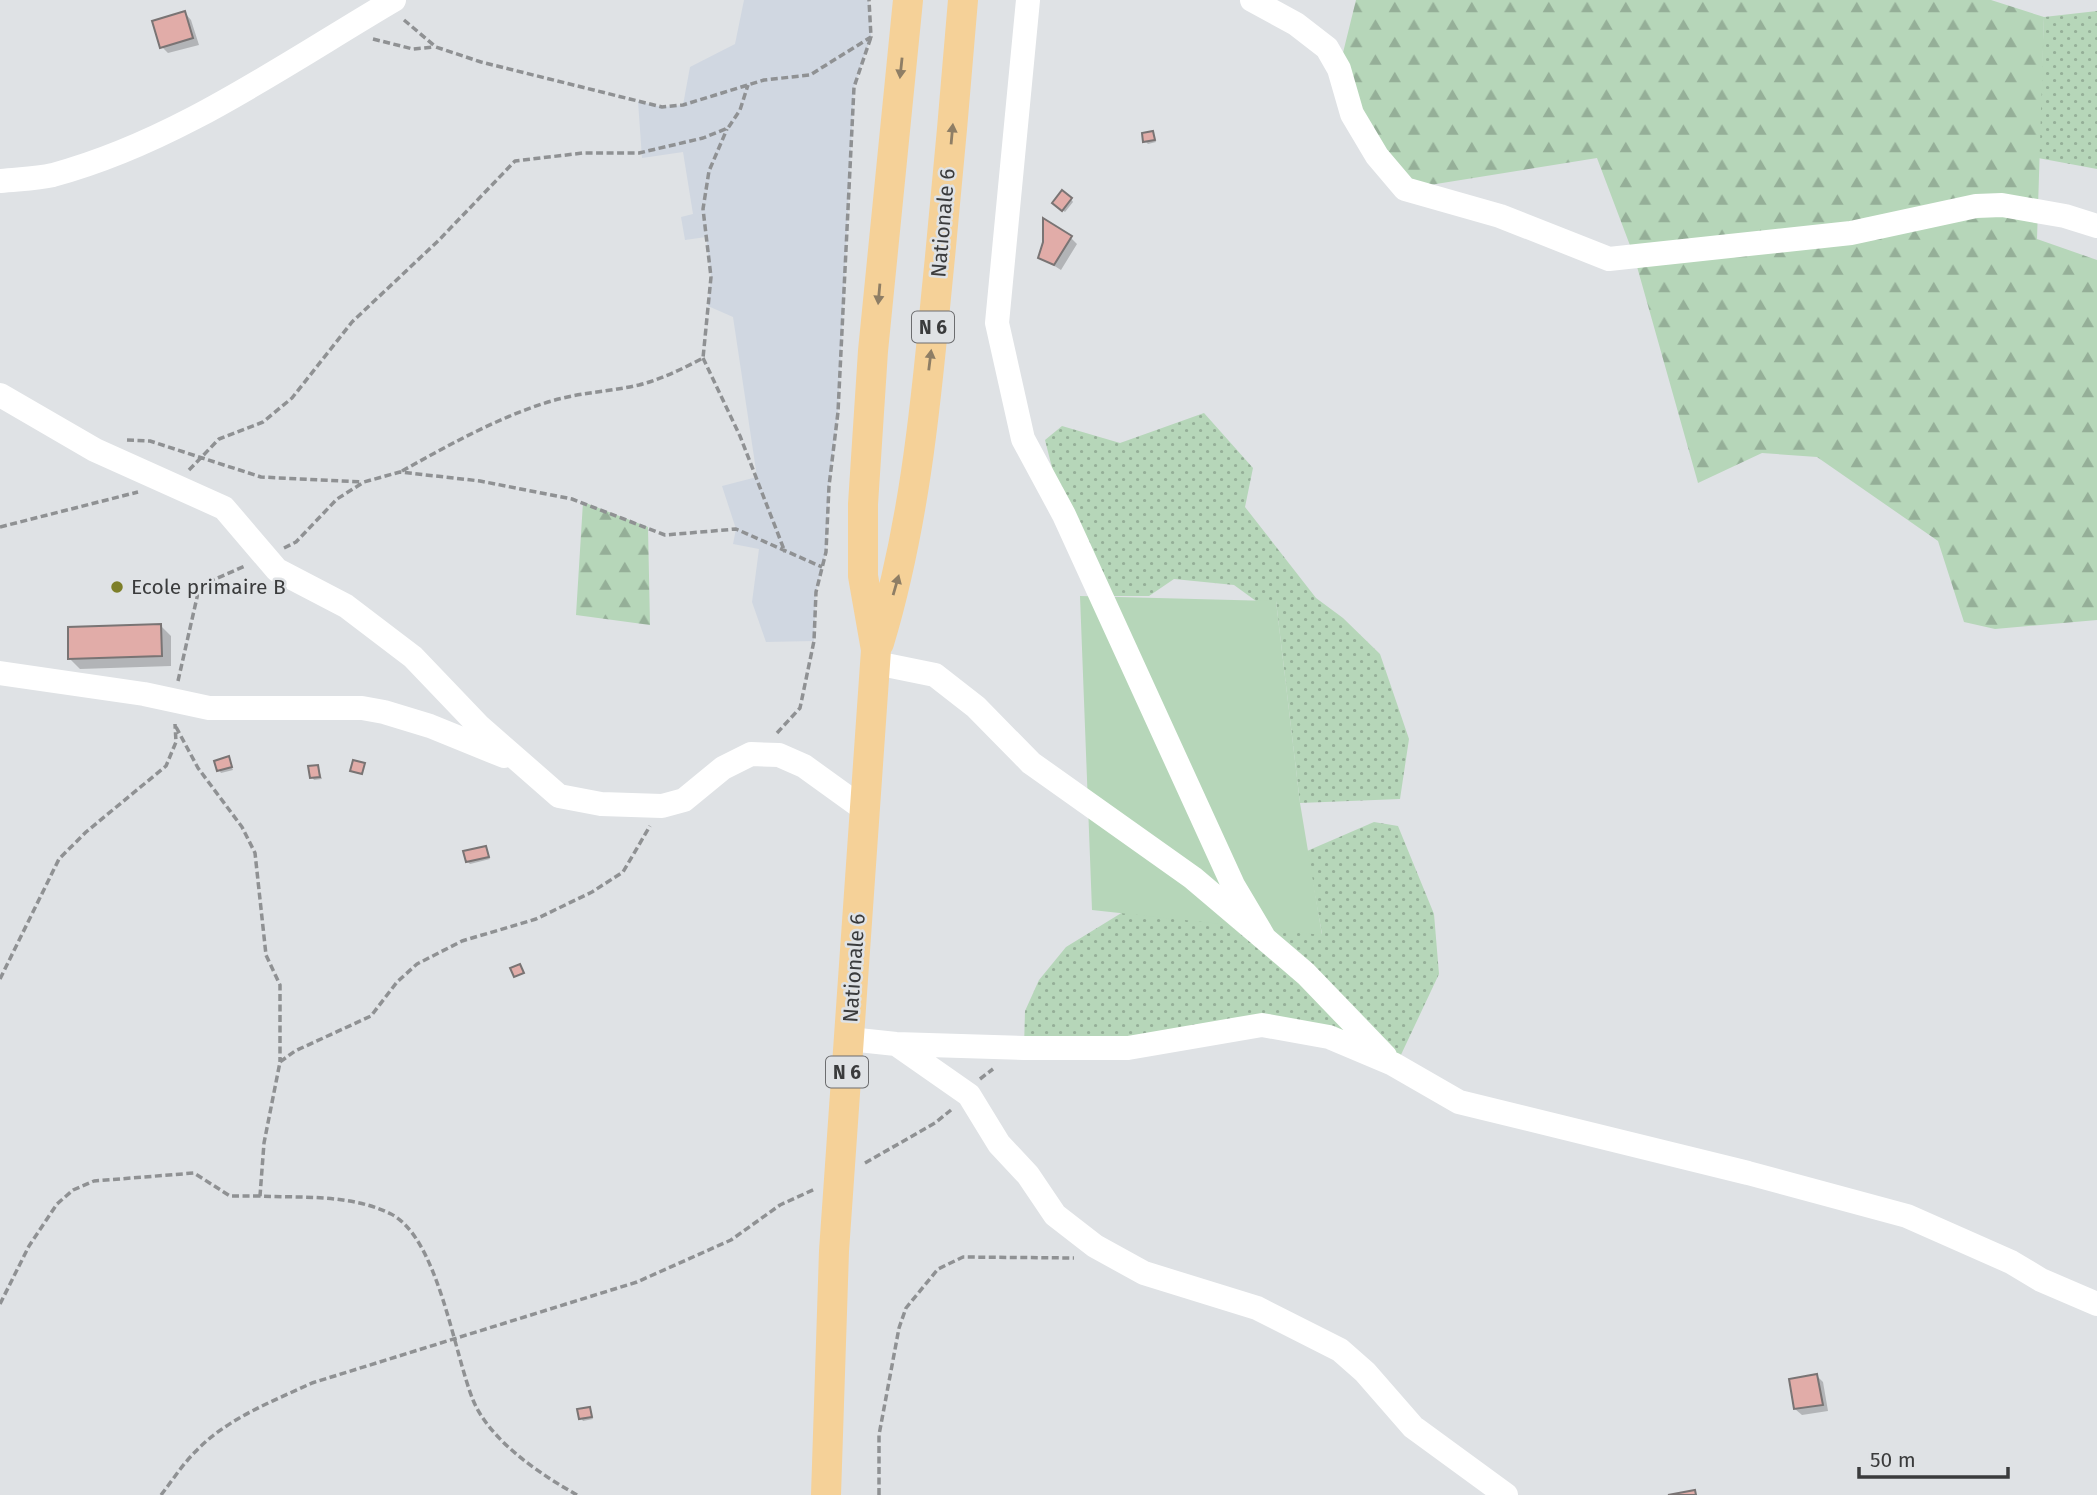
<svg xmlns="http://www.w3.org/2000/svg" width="2097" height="1495" viewBox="0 0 2097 1495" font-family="'Fira Sans',sans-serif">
  <defs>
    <pattern id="grass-dots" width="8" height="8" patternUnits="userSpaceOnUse" patternTransform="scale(1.75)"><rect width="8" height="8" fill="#b6d6b9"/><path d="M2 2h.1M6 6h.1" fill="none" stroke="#95af98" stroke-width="1.8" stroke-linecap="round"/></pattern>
    <pattern id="forest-firs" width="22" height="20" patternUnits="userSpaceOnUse" patternTransform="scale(1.75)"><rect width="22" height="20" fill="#b6d6b9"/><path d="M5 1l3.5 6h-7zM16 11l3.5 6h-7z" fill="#95af98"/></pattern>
  </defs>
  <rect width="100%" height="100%" fill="#dfe2e5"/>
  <path fill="#d0d7e1" d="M744 0H869L871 37 854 87 838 412 829 486 826 552 816 592 814 641 766 642 752 602 759 549 733 544 736 529 722 486 757 477 733 317 708 306 711 277 706 237 685 240 681 217 693 214 683 152 642 158 638 101 662 107 683 105 690 67 735 44Z"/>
  <path fill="url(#grass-dots)" d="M2097 11V169L2038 158 2044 17Z
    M1204 413 1253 468 1245 507 1316 598 1343 618 1380 654 1409 739 1400 799 1300 803 1276 601H1256L1234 585 1174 579 1149 596H1111L1064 515 1045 440 1062 426 1120 443Z
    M1374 822 1398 826 1434 914 1439 974 1399 1059 1263 1025 1024 1048 1025 1011 1039 980 1066 947 1123 912 1322 934 1307 851Z"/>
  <path fill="url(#forest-firs)" d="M1356 0H1991L2044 17 2037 239 2097 260V620L1995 629 1964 622 1938 541 1817 457 1762 453 1698 483 1634 256 1597 158 1405 189 1339 69Z
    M583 502 648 527 650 625 576 615Z"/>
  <path fill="#b6d6b9" d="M1080 596 1276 601 1300 803 1322 935 1092 910Z"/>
  <path fill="#0003" d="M185 13 191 20 199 45 168 53 162 47Z
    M1152 133 1156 142 1148 144 1145 141Z
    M1071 199 1073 202 1065 212 1057 206Z
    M1071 238 1077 244 1061 270 1040 257Z
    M161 626 171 636V666L80 669 70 659Z
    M228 758 233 770 221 773 219 770Z
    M318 767 322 779 314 780 312 777Z
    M485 848 490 859 470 864 467 861Z
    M1817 1376 1823 1382 1828 1411 1802 1415 1795 1409Z
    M589 1409 593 1419 583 1421 581 1418Z"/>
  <path fill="#e1aca8" stroke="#797474" stroke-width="2" d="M185 11 193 38 160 48 152 21Z
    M1153 131 1155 140 1143 142 1142 133Z
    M1062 190 1072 198 1062 211 1052 203Z
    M1043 218 1072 236 1054 265 1038 258 1043 242Z
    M161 624 162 656 68 659V627Z
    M229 756 232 767 217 771 214 761Z
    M353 760 365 763 362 774 350 771Z
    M318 765 320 777 310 778 308 766Z
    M486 846 489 857 466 862 463 851Z
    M520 964 524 973 514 977 510 968Z
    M1817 1374 1823 1405 1794 1409 1789 1379Z
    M590 1407 592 1417 579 1419 577 1409Z
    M1695 1490 1696 1495H1668Z"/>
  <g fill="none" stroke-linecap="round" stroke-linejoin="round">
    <path stroke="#8f9193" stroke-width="3.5" stroke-dasharray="7 3.5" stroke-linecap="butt" d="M404 20 436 47 481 62 662 107 683 105 764 80 810 75 871 37 869 0
      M373 39 413 49 434 47
      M703 358 740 436 785 552
      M127 440 150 441 261 477 362 482
      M189 470 219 439 263 422 292 398 352 322 439 240 515 161 583 153H639L703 138 728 128 740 110 748 85
      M402 471C449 445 497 418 548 402 581 392 608 392 639 385 662 379 682 369 703 358L711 277 703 209 709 171 727 129
      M0 527 138 492
      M284 548 296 542 337 499 364 482 400 472 480 481 572 499 665 535 736 529 822 567
      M178 681 198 593 211 581 245 566
      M176 727 198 768 242 827 255 853 266 955 280 985V1062
      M777 733 800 708 814 641 816 592 826 552 829 486 838 412 854 87 871 37
      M0 979 59 859 86 832 166 766 176 742 175 724
      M980 1079 993 1069
      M865 1163 935 1123 951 1110
      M0 1304 29 1246 57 1204 73 1190 94 1181 194 1173 230 1196H260
      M161 1495C172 1481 182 1465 195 1452 226 1419 271 1402 312 1383L637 1282 731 1240 780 1205 815 1189
      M577 1495C540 1474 490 1441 473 1400 454 1353 438 1238 391 1214 351 1194 303 1198 260 1196L264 1143 280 1062 295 1051 371 1016 397 982 417 964 462 941 536 919 592 892 623 872 650 826
      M879 1495V1435L899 1328 906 1308 938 1269 963 1257 1074 1258"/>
    <path stroke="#fff" stroke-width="24" d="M1028 0 997 323 1023 439 1064 515 1233 885 1265 939
      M1252 0 1296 24 1327 48 1339 69 1352 114 1377 156 1405 189 1500 216 1609 259 1851 233 1976 206 2002 205 2065 216 2097 226
      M0 181C17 179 36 179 53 175 176 142 285 64 394 0
      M0 395 95 450 224 508 277 570 346 606 413 657 479 726 559 796 601 804 662 806 684 800 723 768 751 754 779 755 804 766 865 810
      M876 663 935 675 976 707 1031 763 1193 878 1265 939 1306 974 1385 1056
      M0 673 144 694 209 708H362L384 712 430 726 504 756
      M849 1039 896 1044 1024 1048H1128L1262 1025 1329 1037 1393 1064 1459 1102 1748 1173 1907 1216 2011 1262 2041 1280 2097 1304
      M896 1044 969 1095 999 1144 1028 1175 1055 1215 1095 1246 1144 1273 1257 1308 1340 1350 1365 1372 1413 1427 1506 1495"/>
    <path stroke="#f5d198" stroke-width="30" d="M879 643C913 530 925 414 936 297 946 198 955 99 963 0
      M826 1495 834 1251 876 650 863 576V504L873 351 908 0"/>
  </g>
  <defs><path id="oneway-solid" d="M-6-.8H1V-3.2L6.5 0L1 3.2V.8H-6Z" transform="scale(1.75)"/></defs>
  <g fill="#8e7e65">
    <use href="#oneway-solid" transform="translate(901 68) rotate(96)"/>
    <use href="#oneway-solid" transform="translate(952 134) rotate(-85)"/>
    <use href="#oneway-solid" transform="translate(879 294) rotate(95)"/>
    <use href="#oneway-solid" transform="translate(930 360) rotate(-83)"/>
    <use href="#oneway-solid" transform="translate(896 585) rotate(-74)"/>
  </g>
  <circle fill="#7d7f29" stroke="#dfe2e5" stroke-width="2.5" cx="117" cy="587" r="7"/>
  <g text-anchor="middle" stroke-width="5" stroke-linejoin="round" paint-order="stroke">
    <g fill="#dfe2e5" stroke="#6c6d6f" stroke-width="2">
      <rect x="912" y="311.5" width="42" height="31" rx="5"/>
      <rect x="826" y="1056.5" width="42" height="31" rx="5"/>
    </g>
    <g font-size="19" font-weight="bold" fill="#3a3b3c">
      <text x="933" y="334">N 6</text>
      <text x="847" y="1079">N 6</text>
    </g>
    <g font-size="21" fill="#3a3b3c" stroke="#dfe2e5">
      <text transform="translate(943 223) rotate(-85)" y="7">Nationale 6</text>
      <text transform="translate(854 968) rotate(-86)" y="7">Nationale 6</text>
    </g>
    <g font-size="21" fill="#3a3b3c" stroke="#dfe2e5" text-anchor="start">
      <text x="131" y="594">Ecole primaire B</text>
    </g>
  </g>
  <path d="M1859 1467v10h149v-10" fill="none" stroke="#3a3b3c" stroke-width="3.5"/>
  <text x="1870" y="1467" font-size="21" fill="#3a3b3c" stroke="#dfe2e5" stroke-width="5" paint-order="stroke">50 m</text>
</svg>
